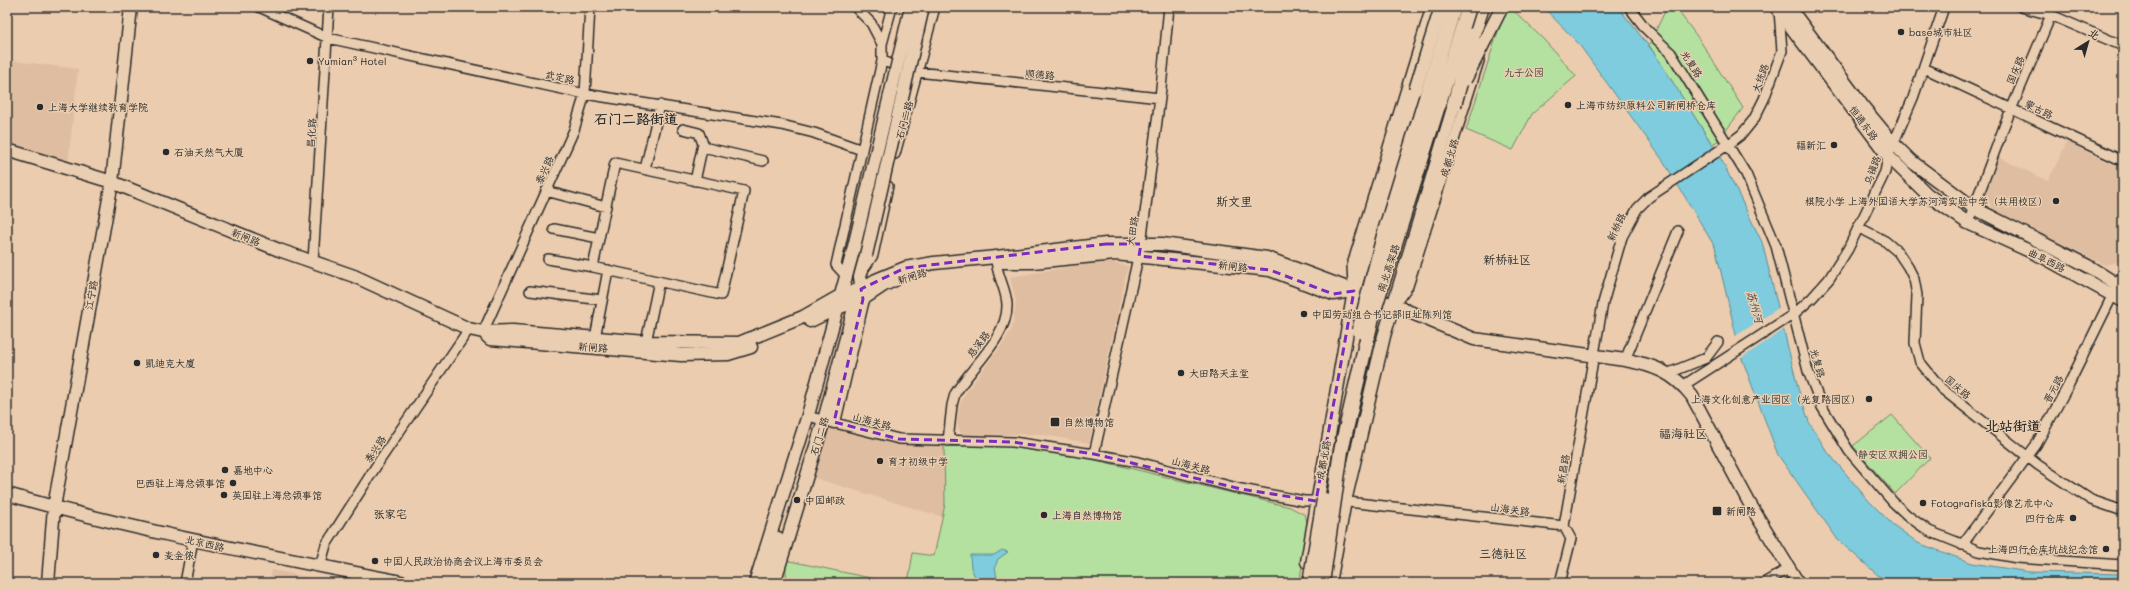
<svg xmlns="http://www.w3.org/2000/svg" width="2130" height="590" viewBox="0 0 2130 590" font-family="Mali,'LXGW WenKai TC',sans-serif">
  <rect width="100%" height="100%" fill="#ecccae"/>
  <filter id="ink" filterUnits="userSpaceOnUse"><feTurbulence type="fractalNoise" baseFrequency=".025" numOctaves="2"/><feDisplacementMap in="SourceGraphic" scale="8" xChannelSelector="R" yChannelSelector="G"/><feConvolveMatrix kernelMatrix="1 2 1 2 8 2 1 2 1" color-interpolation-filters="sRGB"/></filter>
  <g filter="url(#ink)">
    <path fill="#debda1" d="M7 60 78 69 68 164 7 145Z
      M2067 142 2123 169V257L2121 261 2105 265 1992 209 1986 192 1998 157 2048 181Z
      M1110 262 1128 266 1089 443 1038 434 965 435 960 432 957 424 959 407 966 392 1004 342 1012 329 1016 301 1010 277 1093 263Z
      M830 428 898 445H944L945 504 943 517 811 477 823 433Z
      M272 570 332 582 339 583H269Z"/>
    <path fill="#b4e19f" stroke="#708665" d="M1506 7H1510L1544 40 1576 76 1532 114 1513 150 1466 130Z
      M1667 7H1675L1699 39 1743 108 1718 141 1712 144 1649 45Z
      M1892 415 1930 458 1895 494 1853 446Z
      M981 444 1019 446 1059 451 1290 507 1305 515 1309 529 1299 583H908L913 553 934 556 945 504 944 445Z
      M785 560 894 583H787Z"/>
    <path fill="#7eccdd" stroke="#5d8c96" d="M1543 7H1618L1655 54 1720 157 1762 242 1798 388 1809 422 1826 450 1868 500 1892 524 1918 543 1972 563 2029 572 2123 574V583H1892L1879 576 1838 540 1778 455 1741 356 1715 247 1664 162 1578 43Z
      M1002 550 1008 552 998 559 995 567 998 583H978L971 568 970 555H994Z"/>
    <path fill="#ecccae" d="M1780 307 1785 329 1740 359 1734 337Z"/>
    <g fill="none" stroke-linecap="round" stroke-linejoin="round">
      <defs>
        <path id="minor" d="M259 7 328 38 585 94 782 125 814 133 862 150
          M855 7 871 23 882 44
          M1629 7 1646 29 1671 53 1746 174 1776 246 1808 371 1822 407 1849 451 1893 502 1908 516 1929 531 1979 551 2017 558 2123 565
          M2021 7 2051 15 2123 46
          M882 61 917 72 1160 98
          M1924 68 2123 161
          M683 129 699 133 703 144 695 181
          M703 147 763 161
          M895 154 935 7
          M615 163 744 191 721 295 593 267Z
          M645 169 660 105
          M546 191 606 207
          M1968 223 2005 124 2051 15
          M1858 227 1885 241 1898 252 1908 267 1914 279 1917 295 1915 343 1920 362 1941 388 2038 465 2091 500 2123 511
          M554 229 599 238
          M548 259 593 267
          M313 261 329 7
          M866 266 873 255 888 186
          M846 276 836 265 882 61V44L892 7
          M1353 286 1352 265 1431 7
          M530 291 602 300
          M1397 301 1408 286 1479 61
          M483 332 574 130 585 94 590 7
          M595 338 608 270
          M646 342 659 281
          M1625 360 1678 231
          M1669 373 1706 358 1718 342
          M1684 385 1794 314 1812 298 1829 279 1848 249 1885 172 1888 156 1913 98 1944 7
          M815 418 899 439 1013 442 1094 454 1138 462 1241 489 1304 501H1324
          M948 441 952 405 955 394C971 367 1008 337 1007 305 1007 289 995 273 996 257
          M1094 454 1141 244 1160 98 1169 7
          M1339 501 1564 526
          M1962 545 2036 445 2068 386 2123 274
          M320 566 326 545 380 460 469 329
          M185 583 193 540
          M1560 583 1571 539 1564 526 1603 303 1622 237 1637 209 1649 197 1729 144 1742 134 1754 119 1764 99 1782 51 1779 10
          M1764 583 1788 569"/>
        <path id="major" d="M1776 7 1888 156 1928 195 1968 223 2045 258 2123 301
          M1789 7 1864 108 1893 143 1911 161 1974 208 2088 266 2123 288
          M7 150 112 182 279 250 354 276 469 329 483 332 513 331 646 342 739 343 803 317 840 296 861 289 876 280 905 268 934 263 996 257 1106 244H1162L1267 258 1393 305 1474 339 1625 360C1654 365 1674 373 1692 396L1751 506 1798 583
          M1002 262H1033L1115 254 1270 270 1333 294 1351 291
          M810 321 837 308 863 299 884 285 895 280
          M486 335 490 339 681 355 728 354 751 347
          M834 422 863 299 860 277 866 255
          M7 494C138 532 272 556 406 583
          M1307 562 1354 291 1415 90
          M48 583 54 507 112 182 131 7
          M755 583 808 415 853 251
          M765 583 778 538
          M774 583 824 420 857 297
          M1330 583 1345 501 1384 336 1454 105"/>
        <path id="highway" d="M1473 35 1482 7"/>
      </defs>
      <use href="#minor" stroke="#2b2b2b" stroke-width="12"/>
      <use href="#major" stroke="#2b2b2b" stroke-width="15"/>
      <use href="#highway" stroke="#2b2b2b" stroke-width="17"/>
      <use href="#minor" stroke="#eaceb1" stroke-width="9"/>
      <use href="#major" stroke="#eaceb1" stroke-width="12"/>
      <use href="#highway" stroke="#eaceb1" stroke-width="14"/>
      <defs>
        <path id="major-bridge" d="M1465 80 1502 7
          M1415 90 1441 7
          M853 251 911 7
          M866 255 923 7"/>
        <path id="highway-bridge" d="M1454 105 1473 35
          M1359 331 1386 228 1454 7
          M1310 583 1324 500
          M1322 583 1341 451 1373 313 1469 7"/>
      </defs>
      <use href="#major-bridge" stroke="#2b2b2b" stroke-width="15" stroke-linecap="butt"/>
      <use href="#highway-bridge" stroke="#2b2b2b" stroke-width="17" stroke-linecap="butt"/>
      <use href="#major-bridge" stroke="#eaceb1" stroke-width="12"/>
      <use href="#highway-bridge" stroke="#eaceb1" stroke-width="14"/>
    </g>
  </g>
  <path fill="none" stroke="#7b2cbf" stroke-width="3" stroke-dasharray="8 5" stroke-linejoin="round" d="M1106 244H1141L1139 256 1270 270 1333 294 1354 291 1316 501 1241 489 1094 454 1013 442 899 439 834 422 863 299 861 289 905 268Z"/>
  <g fill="#2b2b2b" stroke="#eaceb1" stroke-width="1.5">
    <circle cx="1901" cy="32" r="4"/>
    <circle cx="310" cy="61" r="4"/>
    <circle cx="1568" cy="105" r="4"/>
    <circle cx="40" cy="107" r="4"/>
    <circle cx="1834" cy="145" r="4"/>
    <circle cx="166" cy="152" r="4"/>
    <circle cx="2056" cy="201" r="4"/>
    <circle cx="1304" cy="314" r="4"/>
    <circle cx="137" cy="363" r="4"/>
    <circle cx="1181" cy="373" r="4"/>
    <circle cx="1869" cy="399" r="4"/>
    <rect x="1050" y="417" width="10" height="10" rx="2"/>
    <circle cx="880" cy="461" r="4"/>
    <circle cx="225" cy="470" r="4"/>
    <circle cx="233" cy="483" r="4"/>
    <circle cx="224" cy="495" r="4"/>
    <circle cx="797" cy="500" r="4"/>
    <circle cx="1923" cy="503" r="4"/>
    <rect x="1712" y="506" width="10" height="10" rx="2"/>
    <circle cx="1044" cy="515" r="4"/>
    <circle cx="2073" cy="518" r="4"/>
    <circle cx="2106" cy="549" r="4"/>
    <circle cx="156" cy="555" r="4"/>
    <circle cx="375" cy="561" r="4"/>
  </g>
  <g text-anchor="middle" stroke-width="3" stroke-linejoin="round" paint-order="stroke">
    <g font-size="10" fill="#2b2b2b" stroke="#eaceb1" text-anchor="start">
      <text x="1909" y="36">base城市社区</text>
      <text x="318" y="65">Yumian³ Hotel</text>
      <text x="1576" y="109">上海市纺织原料公司新闸桥仓库</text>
      <text x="48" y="111">上海大学继续教育学院</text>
      <text x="1826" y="149" text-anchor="end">福新汇</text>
      <text x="174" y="156">石油天然气大厦</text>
      <text x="2048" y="205" text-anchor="end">棋院小学 上海外国语大学苏河湾实验中学（共用校区）</text>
      <text x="1312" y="318">中国劳动组合书记部旧址陈列馆</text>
      <text x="145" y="367">凱迪克大廈</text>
      <text x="1189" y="377">大田路天主堂</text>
      <text x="1861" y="403" text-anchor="end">上海文化创意产业园区（光复路园区）</text>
      <text x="1064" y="426">自然博物馆</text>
      <text x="888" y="465">育才初级中学</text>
      <text x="233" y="474">嘉地中心</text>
      <text x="225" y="487" text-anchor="end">巴西驻上海总领事馆</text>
      <text x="232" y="499">英国驻上海总领事馆</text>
      <text x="805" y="504">中国邮政</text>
      <text x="1931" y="507">Fotografiska影像艺术中心</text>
      <text x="1726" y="515">新闸路</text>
      <text x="1052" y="519">上海自然博物馆</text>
      <text x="2065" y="522" text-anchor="end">四行仓库</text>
      <text x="2098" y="553" text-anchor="end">上海四行仓库抗战纪念馆</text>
      <text x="164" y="559">麦金侬</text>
      <text x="383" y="565">中国人民政治协商会议上海市委员会</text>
    </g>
    <g font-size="10" fill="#2b2b2b" stroke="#eaceb1">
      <text transform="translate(1692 64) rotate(57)" y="4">光复路</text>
      <text transform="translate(2015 70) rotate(-67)" y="4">国庆路</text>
      <text transform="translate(1040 74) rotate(6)" y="4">顺德路</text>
      <text transform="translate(560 77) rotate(12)" y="4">武定路</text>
      <text transform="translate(1760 78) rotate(-70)" y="4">大统路</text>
      <text transform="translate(2039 109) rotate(26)" y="4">蒙古路</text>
      <text transform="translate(904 120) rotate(-75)" y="4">石门二路</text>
      <text transform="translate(1864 123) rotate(53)" y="4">恒通东路</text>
      <text transform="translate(311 133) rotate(-86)" y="4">昌化路</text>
      <text transform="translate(1449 158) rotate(-73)" y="4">成都北路</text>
      <text transform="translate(544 170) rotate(-66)" y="4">泰兴路</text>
      <text transform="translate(1872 170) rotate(-70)" y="4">乌镇路</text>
      <text transform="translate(1616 227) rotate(-65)" y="4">新桥路</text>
      <text transform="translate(1132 231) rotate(-81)" y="4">大田路</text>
      <text transform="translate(246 237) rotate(22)" y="4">新闸路</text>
      <text transform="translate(2047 260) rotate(27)" y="4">曲阜西路</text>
      <text transform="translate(1233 266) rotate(6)" y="4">新闸路</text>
      <text transform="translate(1388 268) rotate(-72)" y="4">南北高架路</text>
      <text transform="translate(912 276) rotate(-17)" y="4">新闸路</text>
      <text transform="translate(91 295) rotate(-80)" y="4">江宁路</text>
      <text transform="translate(978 344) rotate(-52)" y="4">慈溪路</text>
      <text transform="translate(593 347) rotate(4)" y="4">新闸路</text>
      <text transform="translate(1818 363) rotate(74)" y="4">光复路</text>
      <text transform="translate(1958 387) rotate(41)" y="4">国庆路</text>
      <text transform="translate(2053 389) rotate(-62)" y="4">晋元路</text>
      <text transform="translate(872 421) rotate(15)" y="4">山海关路</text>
      <text transform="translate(819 436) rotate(-73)" y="4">石门二路</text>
      <text transform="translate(375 449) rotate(-56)" y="4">泰兴路</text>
      <text transform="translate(1323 460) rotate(-80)" y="4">成都北路</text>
      <text transform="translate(1191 465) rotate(15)" y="4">山海关路</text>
      <text transform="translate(1563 469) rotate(-80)" y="4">新昌路</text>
      <text transform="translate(1510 509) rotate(7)" y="4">山海关路</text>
      <text transform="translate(205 543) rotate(13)" y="4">北京西路</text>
    </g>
    <g font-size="10" fill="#393d37" stroke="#eaceb1">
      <text x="1524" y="76">九子公园</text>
      <text x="1893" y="458">静安区双拥公园</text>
    </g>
    <g font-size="11" font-style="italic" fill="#374346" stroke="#eaceb1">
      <text transform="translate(1755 307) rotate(74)" y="4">苏州河</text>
    </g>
    <g font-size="11" fill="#2b2b2b" stroke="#eaceb1">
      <text x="390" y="518">张家宅</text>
    </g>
    <g font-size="12" fill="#2b2b2b" stroke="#eaceb1">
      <text x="1234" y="206">斯文里</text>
      <text x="1507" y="264">新桥社区</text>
      <text x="1683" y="438">福海社区</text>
      <text x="1503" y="558">三德社区</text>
    </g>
    <g font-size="14" font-weight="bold" fill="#2b2b2b" stroke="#eaceb1">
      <text x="636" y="124">石门二路街道</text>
      <text x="2013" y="431">北站街道</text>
    </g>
  </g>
  <rect width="2130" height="590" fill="none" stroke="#eaceb1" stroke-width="24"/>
  <rect x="12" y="12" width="2106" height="566" fill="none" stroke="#2b2b2b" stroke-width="1.5" filter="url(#ink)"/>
  <g transform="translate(2088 42) rotate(37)" stroke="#eaceb1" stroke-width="3" paint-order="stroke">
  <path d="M0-3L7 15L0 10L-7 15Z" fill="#2b2b2b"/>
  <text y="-6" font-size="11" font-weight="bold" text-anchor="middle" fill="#2b2b2b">北</text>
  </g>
</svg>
